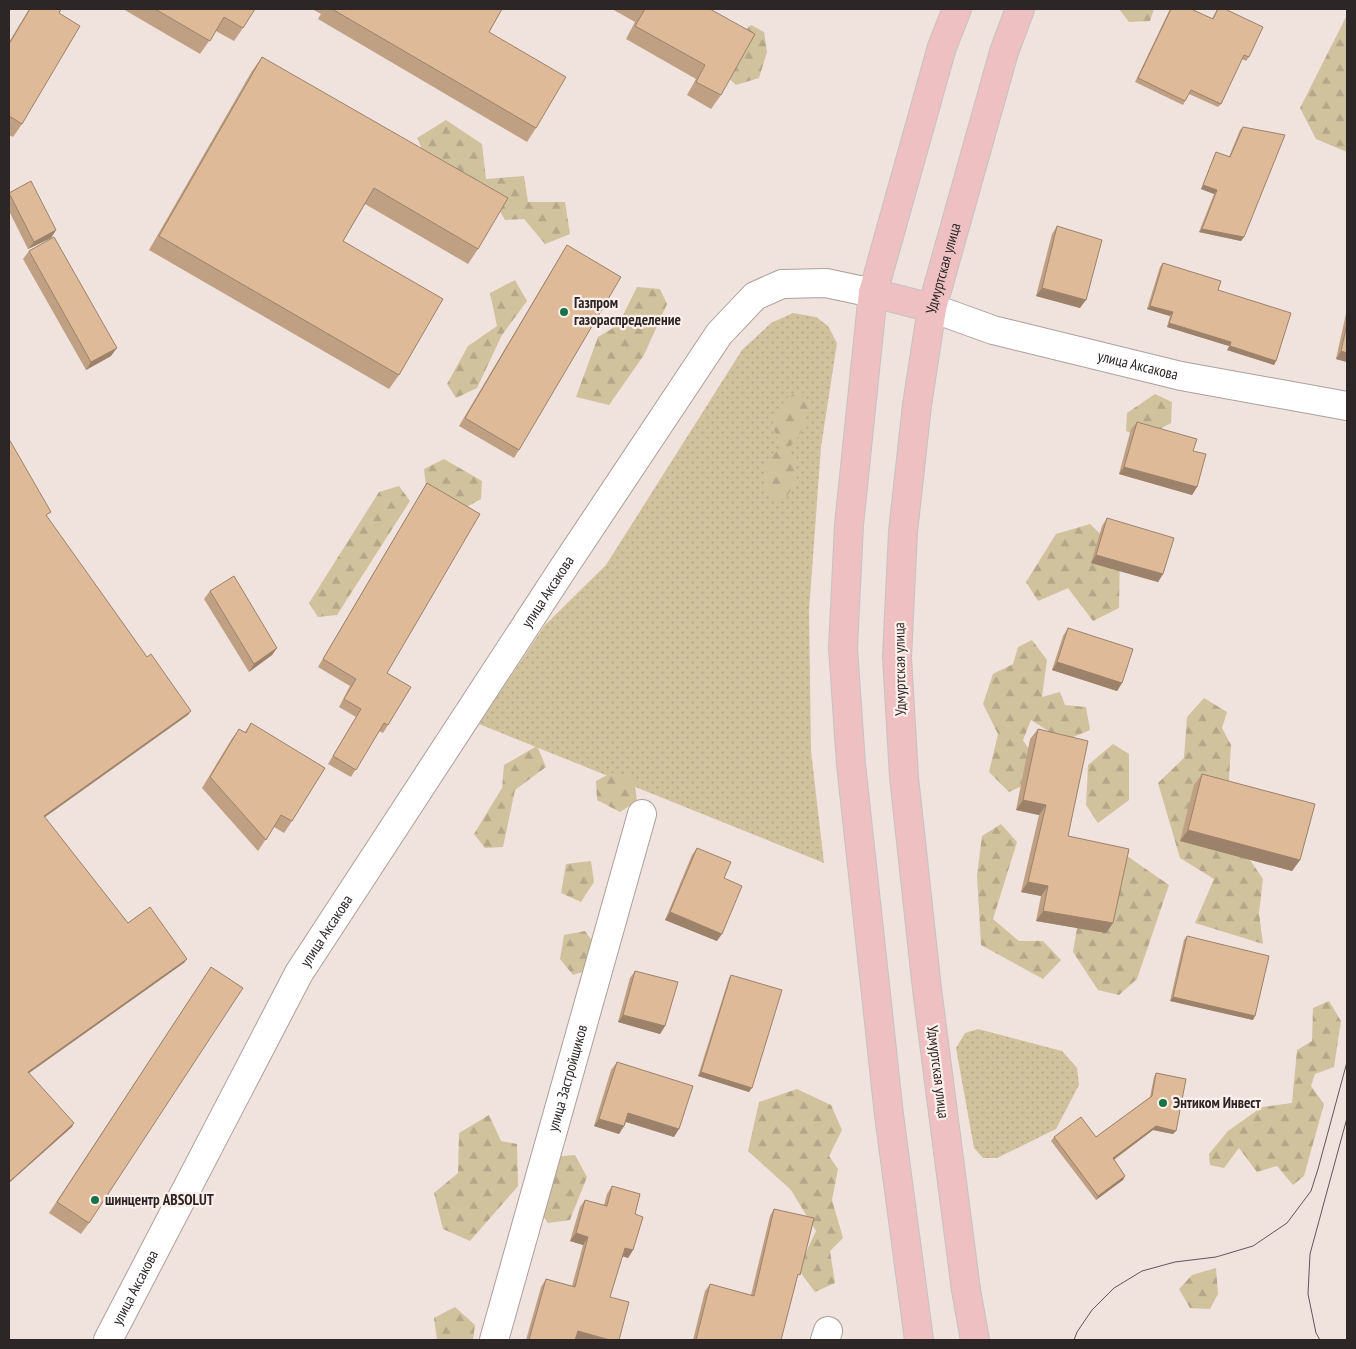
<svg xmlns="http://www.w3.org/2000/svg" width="1356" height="1349" viewBox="0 0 1356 1349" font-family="'PT Sans Narrow',sans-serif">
  <defs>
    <pattern id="grass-dots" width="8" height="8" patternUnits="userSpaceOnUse" patternTransform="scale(1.25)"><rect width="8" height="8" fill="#d1c29e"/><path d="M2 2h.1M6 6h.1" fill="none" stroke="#b4a788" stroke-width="1.8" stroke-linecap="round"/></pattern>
    <pattern id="forest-firs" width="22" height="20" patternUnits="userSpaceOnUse" patternTransform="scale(1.25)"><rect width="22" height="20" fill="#d1c29e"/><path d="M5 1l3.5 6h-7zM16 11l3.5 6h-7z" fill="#b4a788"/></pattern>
  </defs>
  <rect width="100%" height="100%" fill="#f0e2dd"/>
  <path fill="url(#grass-dots)" d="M793 313 816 317 828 326 837 343 821 447 809 611 811 751 824 863 479 724 545 625 606 565 742 350 771 323Z
    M978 1029 1062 1051 1077 1068 1079 1085 1056 1129 997 1158H983L974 1148 956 1048 965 1033Z"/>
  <path fill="url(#forest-firs)" d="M1119 9H1154L1150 21 1129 22Z
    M1346 17H1347V152L1316 139 1300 108Z
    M751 25 764 32 767 52 759 78 736 85 721 71 724 47Z
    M446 120 482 144 486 179 524 176 528 202H565L570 234 545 244 524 219 505 220 488 191 429 164 417 138Z
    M515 280 527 301 502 335 477 388 456 398 447 384 468 346 497 326 490 293Z
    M637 287 660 289 667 304 644 355 609 405 576 397 598 337 618 325Z
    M801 390 810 406 800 435 787 450 795 460 797 479 788 495 774 500 764 487 767 460 781 446 772 425 785 399Z
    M1155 394 1172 402 1171 423 1143 438 1126 431 1127 413Z
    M444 459 482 481 481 499 463 509 426 486 424 469Z
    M399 486 410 501 337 615 318 617 309 603 379 492Z
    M1090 524 1120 553 1119 608 1093 621 1068 588 1038 601 1026 582 1056 534Z
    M1032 640 1047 660 1042 697 1060 692 1065 705 1086 707 1090 730 1064 741 1031 720 1023 740 1035 759 1029 783 1009 792 989 772 998 734 983 704 993 674 1013 664 1018 647Z
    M1204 698 1227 712 1222 728 1231 745 1228 796 1215 846 1250 860 1263 879 1259 913 1263 944 1195 923 1214 879 1180 858 1158 783 1184 758 1187 717Z
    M1113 744 1129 754V800L1098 823 1086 805 1088 765Z
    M537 746 546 767 515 790 503 847 485 848 474 834 502 788 504 765Z
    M611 773 634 778 637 801 620 812 597 800 596 781Z
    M1001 824 1017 842 993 919 1019 941H1043L1061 960 1043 979 981 945 977 875 982 836Z
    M1124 854 1169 885 1137 979 1119 995 1098 990 1073 952 1079 915Z
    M591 861 594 882 581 902 561 893 566 864Z
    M585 931 596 946 592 969 573 975 560 959 564 935Z
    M1329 1001 1341 1021 1334 1067 1315 1074 1311 1086 1324 1104 1304 1176 1293 1185 1277 1166 1257 1172 1239 1148 1224 1168 1210 1165 1209 1154 1228 1131 1262 1107 1292 1103 1297 1050 1312 1041 1313 1008Z
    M797 1089 831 1105 842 1130 829 1156 838 1169 832 1200 843 1238 830 1251 835 1283 815 1292 798 1269 816 1231 791 1190 748 1151 759 1102Z
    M489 1115 501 1141 517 1144 518 1186 470 1241 443 1229 434 1193 458 1173 459 1133Z
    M575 1155 587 1177 570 1220 548 1223 538 1208 554 1157Z
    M1216 1268 1218 1294 1210 1309 1190 1308 1179 1289 1192 1275Z
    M455 1307 475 1325 473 1340H437L434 1318Z"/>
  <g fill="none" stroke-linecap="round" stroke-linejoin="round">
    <defs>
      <g id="street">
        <path id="s1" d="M932 308 993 330 1181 376 1347 406"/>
        <path id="s2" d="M494 1340 642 814"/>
        <path d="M825 1340 828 1331"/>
      </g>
      <g id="secondary">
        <path id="s3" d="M108 1340 299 973 564 567 719 334 755 296 782 284 826 283 873 293"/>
      </g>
      <g id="primary">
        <path d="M873 293 932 308"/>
        <path d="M919 1340 889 1115 875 985 851 764 843 648 849 525 873 293 942 47 957 9"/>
        <path id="s4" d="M975 1340 966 1290 927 989 904 777 897 657 903 532 917 405 932 308 1004 52 1020 9"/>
      </g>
    </defs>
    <use href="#street" stroke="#ac9f9a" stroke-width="30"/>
    <use href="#secondary" stroke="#ac9f9a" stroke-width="30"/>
    <use href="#primary" stroke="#c4c3c2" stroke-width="30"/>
    <use href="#street" stroke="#fff" stroke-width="28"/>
    <use href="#secondary" stroke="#fff" stroke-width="28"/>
    <use href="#primary" stroke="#eec0c1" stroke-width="28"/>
    <path stroke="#605856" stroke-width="1" d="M1074 1340 1077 1332 1092 1310 1114 1288 1142 1271 1175 1262 1216 1257 1253 1246 1287 1223 1311 1191 1318 1169 1347 1062
      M1320 1340 1316 1333 1308 1294 1310 1254 1347 1118"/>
  </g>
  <path fill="#c0a083" d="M29 9H61L59 13 22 124 13 137 9 135V42Z
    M123 9H255L243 28 234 41 216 31 200 54Z
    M312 9H502L489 32 536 128 527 142 318 19 321 14Z
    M612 9H710L721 95 711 109 687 95 696 79 626 39 635 22Z
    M1170 9H1191L1212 19 1217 9H1225L1249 57 1246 61 1242 59 1221 104 1218 107 1189 94 1183 105 1135 82Z
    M262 57 478 249 468 264 365 204 343 241 399 375 389 389 149 250 252 71Z
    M1243 127 1244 237 1241 241 1199 232 1214 194 1201 189 1214 156 1216 152 1229 157 1240 130Z
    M9 193 56 230 51 238 28 249 9 211Z
    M1057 226 1080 308 1036 296 1052 234Z
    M567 245 519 450 514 458 459 426 562 253Z
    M29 251 111 356 86 370 23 259Z
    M1163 263 1218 290 1276 361 1274 365 1227 350 1229 346 1167 327 1170 316 1147 309 1160 267Z
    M1347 309V362L1336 359Z
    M1137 422 1197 487 1192 495 1119 474 1131 429Z
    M427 483 387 673 388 725 383 733 379 731 351 777 328 764 356 717 339 707 350 686 318 667 422 491Z
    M1107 518 1163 574 1158 582 1091 563 1102 526Z
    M210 591 277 648 272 655 249 672 204 599Z
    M1068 628 1122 683 1117 691 1052 670 1063 636Z
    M251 723 292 821 284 833 274 827 258 851 202 788 231 740 239 729 245 732Z
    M1038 729 1068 836 1113 923 1106 933 1036 921 1041 896 1021 892 1039 815 1016 810 1030 739Z
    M1202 774 1300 860 1292 871 1180 841 1194 785Z
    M697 848 724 878 717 941 665 920 692 855Z
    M1187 936 1253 1020 1170 1001 1184 940Z
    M211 967 89 1223 81 1234 49 1213Z
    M635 971 665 1026 660 1034 618 1022 630 978Z
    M731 975 749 1092 698 1076 729 978Z
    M617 1062 674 1137 626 1122 624 1126 619 1134 594 1126 611 1070Z
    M1156 1073 1173 1134 1153 1130 1114 1160 1125 1176 1123 1180 1096 1200 1051 1141 1054 1137H1096L1150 1097 1154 1077Z
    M612 1186 635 1214 633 1250 628 1258 622 1256 575 1340H526L541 1287 546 1279 572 1286 583 1245 570 1241 580 1207 585 1200 604 1205 607 1194Z
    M774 1209 796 1281 781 1340H693L705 1291 710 1284 751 1295 770 1216Z"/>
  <path fill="#9c826a" d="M1203 185 1217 190 1214 194 1201 189Z
    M1202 229 1244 237 1241 241 1199 232Z
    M56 230 51 238 28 249 34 242Z
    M1042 288 1086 300 1080 308 1036 296Z
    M1150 306 1173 312 1170 316 1147 309Z
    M1169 323 1231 342 1229 346 1167 327Z
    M1230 346 1276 361 1274 365 1227 350Z
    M117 348 111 356 86 370 91 362Z
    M1341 351 1347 353V362L1336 359Z
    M1124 467 1197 487 1192 495 1119 474Z
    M1096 555 1163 574 1158 582 1091 563Z
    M277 648 272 655 249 672 254 664Z
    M1057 662 1122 683 1117 691 1052 670Z
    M191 711 188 715 41 820 44 816Z
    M1023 800 1046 805 1039 815 1016 810Z
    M1188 830 1300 860 1292 871 1180 841Z
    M1028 882 1048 886 1041 896 1021 892Z
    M1043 911 1113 923 1106 933 1036 921Z
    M670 912 722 934 717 941 665 920Z
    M187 959 184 963 25 1076 28 1072Z
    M1173 997 1255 1016 1253 1020 1170 1001Z
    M623 1015 665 1026 660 1034 618 1022Z
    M701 1072 752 1088 749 1092 698 1076Z
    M628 1113 679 1129 674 1137 623 1121Z
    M599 1119 624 1126 619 1134 594 1126Z
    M74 1123 72 1127 9 1183V1182Z
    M1156 1126 1176 1131 1173 1134 1153 1130 1110 1162 1113 1158Z
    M1125 1176 1123 1180 1096 1200 1098 1196Z
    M576 1233 588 1237 583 1245 570 1241Z
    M625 1248 633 1250 628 1258 619 1255Z
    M578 1331 610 1340H577L572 1339Z"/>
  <path fill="#dfba98" stroke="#9c826a" d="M30 9H61L59 13 80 26 22 124 9 116V44Z
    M155 9H255L243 28 224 17 210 41Z
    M332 9H502L489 32 566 77 536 128Z
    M645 9H710L755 34 721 95 696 82 705 65 635 26Z
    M1171 9H1191L1213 19 1218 9H1225L1263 27 1249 57 1244 55 1221 104 1191 90 1185 101 1138 78Z
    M262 57 508 198 478 249 374 188 343 241 443 299 399 375 159 236Z
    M1243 127 1285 135 1244 237 1202 229 1217 190 1203 185 1216 152 1230 157Z
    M31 181 56 230 34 242 9 193Z
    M1057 226 1102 240 1086 300 1042 288Z
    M54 237 117 348 91 362 29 251Z
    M567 245 621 277 519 450 465 418Z
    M1163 263 1221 281 1218 290 1291 313 1276 361 1230 346 1231 342 1169 323 1173 312 1150 306Z
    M1347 324V353L1341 351Z
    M1137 422 1197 439 1193 451 1206 454 1197 487 1124 467Z
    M9 439 51 512 46 515 147 657 151 654 191 711 44 816 128 923 150 907 187 959 28 1072 74 1123 9 1182Z
    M427 483 480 514 387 673 411 687 388 725 384 723 356 770 333 756 361 709 344 699 356 679 323 659Z
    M1107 518 1174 538 1163 574 1096 555Z
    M234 576 277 648 254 664 210 591Z
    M1068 628 1133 649 1122 683 1057 662Z
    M251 723 325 768 292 821 281 815 266 840 210 777 239 729 246 733Z
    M1038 729 1088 741 1068 836 1129 849 1113 923 1043 911 1048 886 1028 882 1046 805 1023 800Z
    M1202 774 1315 804 1300 860 1188 830Z
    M697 848 731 862 724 878 742 886 722 934 670 912Z
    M1187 936 1269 956 1255 1016 1173 997Z
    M211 967 243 988 89 1223 57 1202Z
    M635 971 678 982 665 1026 623 1015Z
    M731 975 782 990 752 1088 701 1072Z
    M617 1062 693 1086 679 1129 628 1113 624 1126 599 1119Z
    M1156 1073 1186 1079 1176 1131 1156 1126 1113 1158 1125 1176 1098 1196 1054 1137 1081 1117 1096 1137 1152 1096Z
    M612 1186 640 1194 635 1214 643 1217 633 1250 625 1248 610 1297 629 1302 619 1340H610L578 1331 575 1340H529L546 1279 575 1287 588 1237 576 1233 585 1200 607 1206Z
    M774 1209 814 1218 800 1275 798 1274 781 1340H696L710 1284 754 1296Z"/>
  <g fill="#197348" stroke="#fdefea" stroke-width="2">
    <circle cx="564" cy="312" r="5"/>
    <circle cx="1163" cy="1103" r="5"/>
    <circle cx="95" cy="1200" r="5"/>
  </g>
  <g text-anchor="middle" stroke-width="4.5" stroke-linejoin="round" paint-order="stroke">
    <g font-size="15" fill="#2c2726" stroke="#fdefea">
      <text dy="5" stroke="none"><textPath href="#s4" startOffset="1080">Удмуртская улица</textPath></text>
      <text dy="5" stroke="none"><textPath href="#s1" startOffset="214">улица Аксакова</textPath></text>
      <text dy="5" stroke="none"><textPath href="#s3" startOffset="869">улица Аксакова</textPath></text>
      <text transform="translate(900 669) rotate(-91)" y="5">Удмуртская улица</text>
      <text dy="5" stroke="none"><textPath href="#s3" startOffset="464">улица Аксакова</textPath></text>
      <text transform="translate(938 1072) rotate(83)" y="5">Удмуртская улица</text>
      <text dy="5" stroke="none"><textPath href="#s2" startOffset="272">улица Застройщиков</textPath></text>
      <text dy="5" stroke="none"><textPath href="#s3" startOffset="59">улица Аксакова</textPath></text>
    </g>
    <g font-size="15" font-weight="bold" fill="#2c2726" stroke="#fdefea" text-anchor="start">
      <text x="574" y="308">Газпром<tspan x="574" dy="17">газораспределение</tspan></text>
      <text x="1173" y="1108">Энтиком Инвест</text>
      <text x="105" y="1205">шинцентр ABSOLUT</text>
    </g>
  </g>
  <rect width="1356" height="1349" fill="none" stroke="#2c2726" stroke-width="20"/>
</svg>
